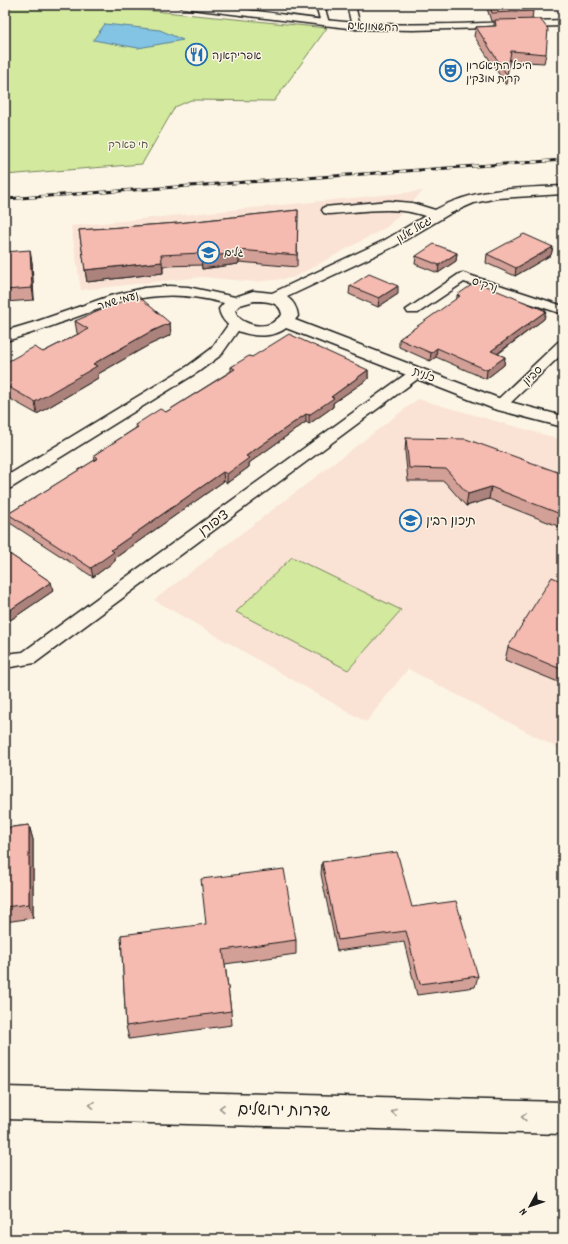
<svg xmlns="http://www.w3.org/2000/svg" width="568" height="1244" viewBox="0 0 568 1244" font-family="Dekko,'Playpen Sans Hebrew',sans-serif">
  <rect width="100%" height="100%" fill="#fcf5e5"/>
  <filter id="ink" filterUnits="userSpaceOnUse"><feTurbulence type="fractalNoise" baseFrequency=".025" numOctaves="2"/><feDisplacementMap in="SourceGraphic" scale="8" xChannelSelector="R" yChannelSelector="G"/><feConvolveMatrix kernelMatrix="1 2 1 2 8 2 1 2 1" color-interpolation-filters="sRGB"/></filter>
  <g filter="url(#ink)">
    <path fill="#fae3d5" d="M423 191 387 227 293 278 255 282 202 277 81 290 71 226Z
      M418 399 563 440V751L408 669 366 722 154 600Z"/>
    <path fill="#d2e99e" stroke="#77825d" d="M5 5H93L327 28 274 101 191 100 175 107 142 164 5 175Z
      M292 557 401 610 348 670 236 612Z"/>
    <path fill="#83c3e3" stroke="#5a8093" d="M105 24 160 30 183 40 138 48 93 40Z"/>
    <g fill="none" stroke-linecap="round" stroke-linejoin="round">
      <defs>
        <path id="minor" d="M316 5H324L329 23 328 25 325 26 321 23Z
          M347 5H355L360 26 359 28 356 29 352 26Z
          M463 273 563 306V314L464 282 418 313H408L406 310 459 274Z
          M235 321 240 322 242 325 221 355 198 372 11 488 5 489V477L188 366 211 349 230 322Z
          M563 341V353L505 408H495L493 405 495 402 558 342Z
          M418 368 423 369 425 372 423 375 35 663 5 668V654L23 652 413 369Z"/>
        <path id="tertiary" d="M178 5C238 5 297 19 356 23 425 27 494 22 563 20V26L413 30 356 29 183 8Z
          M563 186V194L497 198 474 203 451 213 395 246 287 297C294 302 297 308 298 316L295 320 506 401 563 416V427L494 409 286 328C268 343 223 335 219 309L224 303C203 298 182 294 160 296 109 299 56 328 5 341V331L35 322 110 296 144 288 169 286 188 287 235 297 253 291 272 293 385 240 425 216C394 205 361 212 329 214L324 213 322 210 324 207 389 201 412 203 435 210C474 188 519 188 563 186ZM254 301C265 301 281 301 282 315 279 317 275 321 272 323 260 329 238 324 235 310L240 305Z"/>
        <path id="secondary" d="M5 1087 563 1102V1134L5 1119Z"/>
      </defs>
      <use href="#minor" stroke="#1c1c1c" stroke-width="3"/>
      <use href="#tertiary" stroke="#1c1c1c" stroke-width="3"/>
      <use href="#secondary" stroke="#1c1c1c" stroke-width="3"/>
      <use href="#minor" fill="#fcf5e5" fill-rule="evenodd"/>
      <use href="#tertiary" fill="#fcf5e5" fill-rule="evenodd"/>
      <use href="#secondary" fill="#fcf5e5" fill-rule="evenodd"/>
      <defs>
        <path id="rail" d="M5 199 563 160"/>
      </defs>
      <use href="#rail" stroke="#1c1c1c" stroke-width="3"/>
      <use href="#rail" stroke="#fcf5e5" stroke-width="2" stroke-dasharray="6" stroke-linecap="butt"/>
    </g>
    <path fill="#d3a097" stroke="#1c1c1c" d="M486 5H528L533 11 532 19 546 54 544 63 509 61 506 85 474 36 476 27 494 26V21H491Z
      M561 191H563V204L559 199Z
      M298 210 297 267 239 262 238 264 202 269V265L163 266V273L87 282 79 230 178 223Z
      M553 247 551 255 515 276 486 263 487 254Z
      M5 252 32 262 34 300 5 302Z
      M457 253 456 261 438 273 415 264 416 256Z
      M350 286 398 294 378 307 349 294Z
      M457 295 546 311 544 319 498 354 505 357 504 365 486 379 436 357 430 361 399 347V339L457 299Z
      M75 321 170 323 171 335 149 345 98 374V378L37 414 5 396V363L43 352 78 334 77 333Z
      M252 357 368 370V379L333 403V407L309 424 306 422 249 463V467L227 483 224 481 115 558V561L93 577 10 523 8 514 95 460 94 455 136 428 135 425 166 412 231 371V367Z
      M563 388V399L560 398 562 389Z
      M406 438 563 474V528L489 499 466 506 444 481H408L405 451Z
      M5 551 51 582 53 591 9 621 5 618Z
      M563 582V684L505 660 508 647Z
      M29 825 33 840V918L5 922V828Z
      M322 862 412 907 478 976 475 987 417 995 404 942 337 951 321 874Z
      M121 935 296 940V954L225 964 231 1011 232 1025 129 1039 126 1026Z"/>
    <path fill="#ac827b" stroke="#1c1c1c" d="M553 247 551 255 515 276 516 268Z
      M30 250 32 262 34 300 32 288Z
      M239 250V262L238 264 202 269 201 257Z
      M457 253 456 261 438 273 439 265Z
      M162 262 163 273 87 282 85 270Z
      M398 286V294L378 307 379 298Z
      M546 311 544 319 490 359 491 351Z
      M170 323 171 335 149 345 98 374V378L37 414 35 402 93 364 148 333Z
      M437 348 436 357 430 361 431 353Z
      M505 357 504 365 486 379 487 370Z
      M368 370V379L333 403V407L309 424V415L331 397Z
      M306 414V422L249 463V467L227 483V474L246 456Z
      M223 472 224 481 115 558V561L93 577 91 568 111 550Z
      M491 487 489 499 466 506 468 494Z
      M51 582 53 591 9 621 7 612Z
      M29 825 33 840V918L29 904Z"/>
    <path fill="#f5bab0" stroke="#1c1c1c" d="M490 5H528L533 11 492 13Z
      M540 19 548 29 546 54 511 51 507 75 476 27 496 26 495 20Z
      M298 210 297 255 239 250 238 253 201 257V253L161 255 162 262 85 270 79 230 178 223Z
      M524 234 553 247 516 268 487 254Z
      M434 244 457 253 439 265 416 256Z
      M30 250 32 288 5 290V252Z
      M369 274 398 286 379 298 350 286Z
      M476 282 546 311 491 351 505 357 487 370 437 348 431 353 399 339 460 296 457 295Z
      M137 295 170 323 148 333 93 364 97 366 35 402 5 385V363L34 347 43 352 88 329 75 321Z
      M289 334 368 370 331 397 334 398 309 415 306 414 246 456 249 458 227 474 223 472 111 550 114 552 91 568 8 514 98 458 94 455 138 427 135 425 160 409 166 412 235 369 231 367 249 356 252 357Z
      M406 438 466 439 563 474V515L491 487 468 494 446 469 409 468Z
      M5 551 51 582 7 612 5 611Z
      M552 577 563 582V670L508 647Z
      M29 825V904L5 907V828Z
      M397 852 412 907 456 901 478 976 420 984 406 931 338 940 322 862Z
      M284 869 296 940 223 950 231 1011 126 1026 121 935 206 924 201 879Z"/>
    <defs><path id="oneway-chevron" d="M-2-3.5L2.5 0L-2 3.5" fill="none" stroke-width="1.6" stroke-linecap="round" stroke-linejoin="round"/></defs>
    <g stroke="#97938b">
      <use href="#oneway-chevron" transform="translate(92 1105) rotate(-179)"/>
      <use href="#oneway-chevron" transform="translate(222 1108) rotate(-179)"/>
      <use href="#oneway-chevron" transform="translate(394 1112) rotate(-178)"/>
      <use href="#oneway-chevron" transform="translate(524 1117) rotate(-178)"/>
    </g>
  </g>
  <defs>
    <symbol id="restaurant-ring" viewBox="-11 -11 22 22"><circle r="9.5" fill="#fcf5e5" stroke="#1f6fb2" stroke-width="1.5"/><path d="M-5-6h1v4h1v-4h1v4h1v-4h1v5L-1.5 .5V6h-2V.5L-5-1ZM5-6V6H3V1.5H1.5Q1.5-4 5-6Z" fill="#1f6fb2"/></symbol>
    <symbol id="theatre-ring" viewBox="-11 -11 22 22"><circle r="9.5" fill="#fcf5e5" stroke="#1f6fb2" stroke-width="1.5"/><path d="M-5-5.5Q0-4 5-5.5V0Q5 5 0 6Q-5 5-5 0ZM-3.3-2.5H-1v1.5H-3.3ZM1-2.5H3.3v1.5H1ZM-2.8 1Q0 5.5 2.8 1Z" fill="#1f6fb2"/></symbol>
    <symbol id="school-ring" viewBox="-11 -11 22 22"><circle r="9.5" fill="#fcf5e5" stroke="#1f6fb2" stroke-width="1.5"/><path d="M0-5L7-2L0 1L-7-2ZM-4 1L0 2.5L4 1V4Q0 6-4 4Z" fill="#1f6fb2"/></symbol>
  </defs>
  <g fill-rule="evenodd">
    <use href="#restaurant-ring" x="184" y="42" width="25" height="25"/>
    <use href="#theatre-ring" x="438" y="58" width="25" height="25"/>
    <use href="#school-ring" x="196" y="240" width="25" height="25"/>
    <use href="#school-ring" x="398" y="508" width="25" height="25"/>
  </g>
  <g text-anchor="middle" stroke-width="3" stroke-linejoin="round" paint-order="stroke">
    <g font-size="11" fill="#1c1c1c" stroke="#fcf5e5">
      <text transform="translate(373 26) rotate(3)" y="4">החשמונאים</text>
      <text transform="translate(414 229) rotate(-31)" y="4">יגאל אלון</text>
      <text transform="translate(485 284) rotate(18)" y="4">נרקיס</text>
      <text transform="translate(118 300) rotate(-16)" y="4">נעמי שמר</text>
      <text transform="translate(424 374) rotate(22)" y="4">כלנית</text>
      <text transform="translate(532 375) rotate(-44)" y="4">סביון</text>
    </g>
    <g font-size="11" fill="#1c1c1c" stroke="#fcf5e5" text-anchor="start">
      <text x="212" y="59">אפריקאנה</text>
      <text x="466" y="69">היכל התיאטרון<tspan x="466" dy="13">קרית מוצקין</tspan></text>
      <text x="224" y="256">גלים</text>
    </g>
    <g font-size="11" fill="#535a43" stroke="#fcf5e5">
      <text x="128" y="148">חי פארק</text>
    </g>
    <g font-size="13" fill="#1c1c1c" stroke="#fcf5e5" text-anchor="start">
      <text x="426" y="525">תיכון רבין</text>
    </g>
    <g font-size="13" fill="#1c1c1c" stroke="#fcf5e5">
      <text transform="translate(213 522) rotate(-36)" y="5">ציפורן</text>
    </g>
    <g font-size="16" fill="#1c1c1c" stroke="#fcf5e5">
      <text transform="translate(284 1109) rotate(1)" y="6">שדרות ירושלים</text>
    </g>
  </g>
  <rect width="568" height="1244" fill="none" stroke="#fcf5e5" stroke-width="20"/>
  <rect x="10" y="10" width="548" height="1224" fill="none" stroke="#1c1c1c" stroke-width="1.5" filter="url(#ink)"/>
  <g transform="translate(530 1206) rotate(230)" stroke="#fcf5e5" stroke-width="3" paint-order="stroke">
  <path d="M0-3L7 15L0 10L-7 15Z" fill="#1c1c1c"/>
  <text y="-6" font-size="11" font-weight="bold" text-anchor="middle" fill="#1c1c1c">N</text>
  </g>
</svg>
